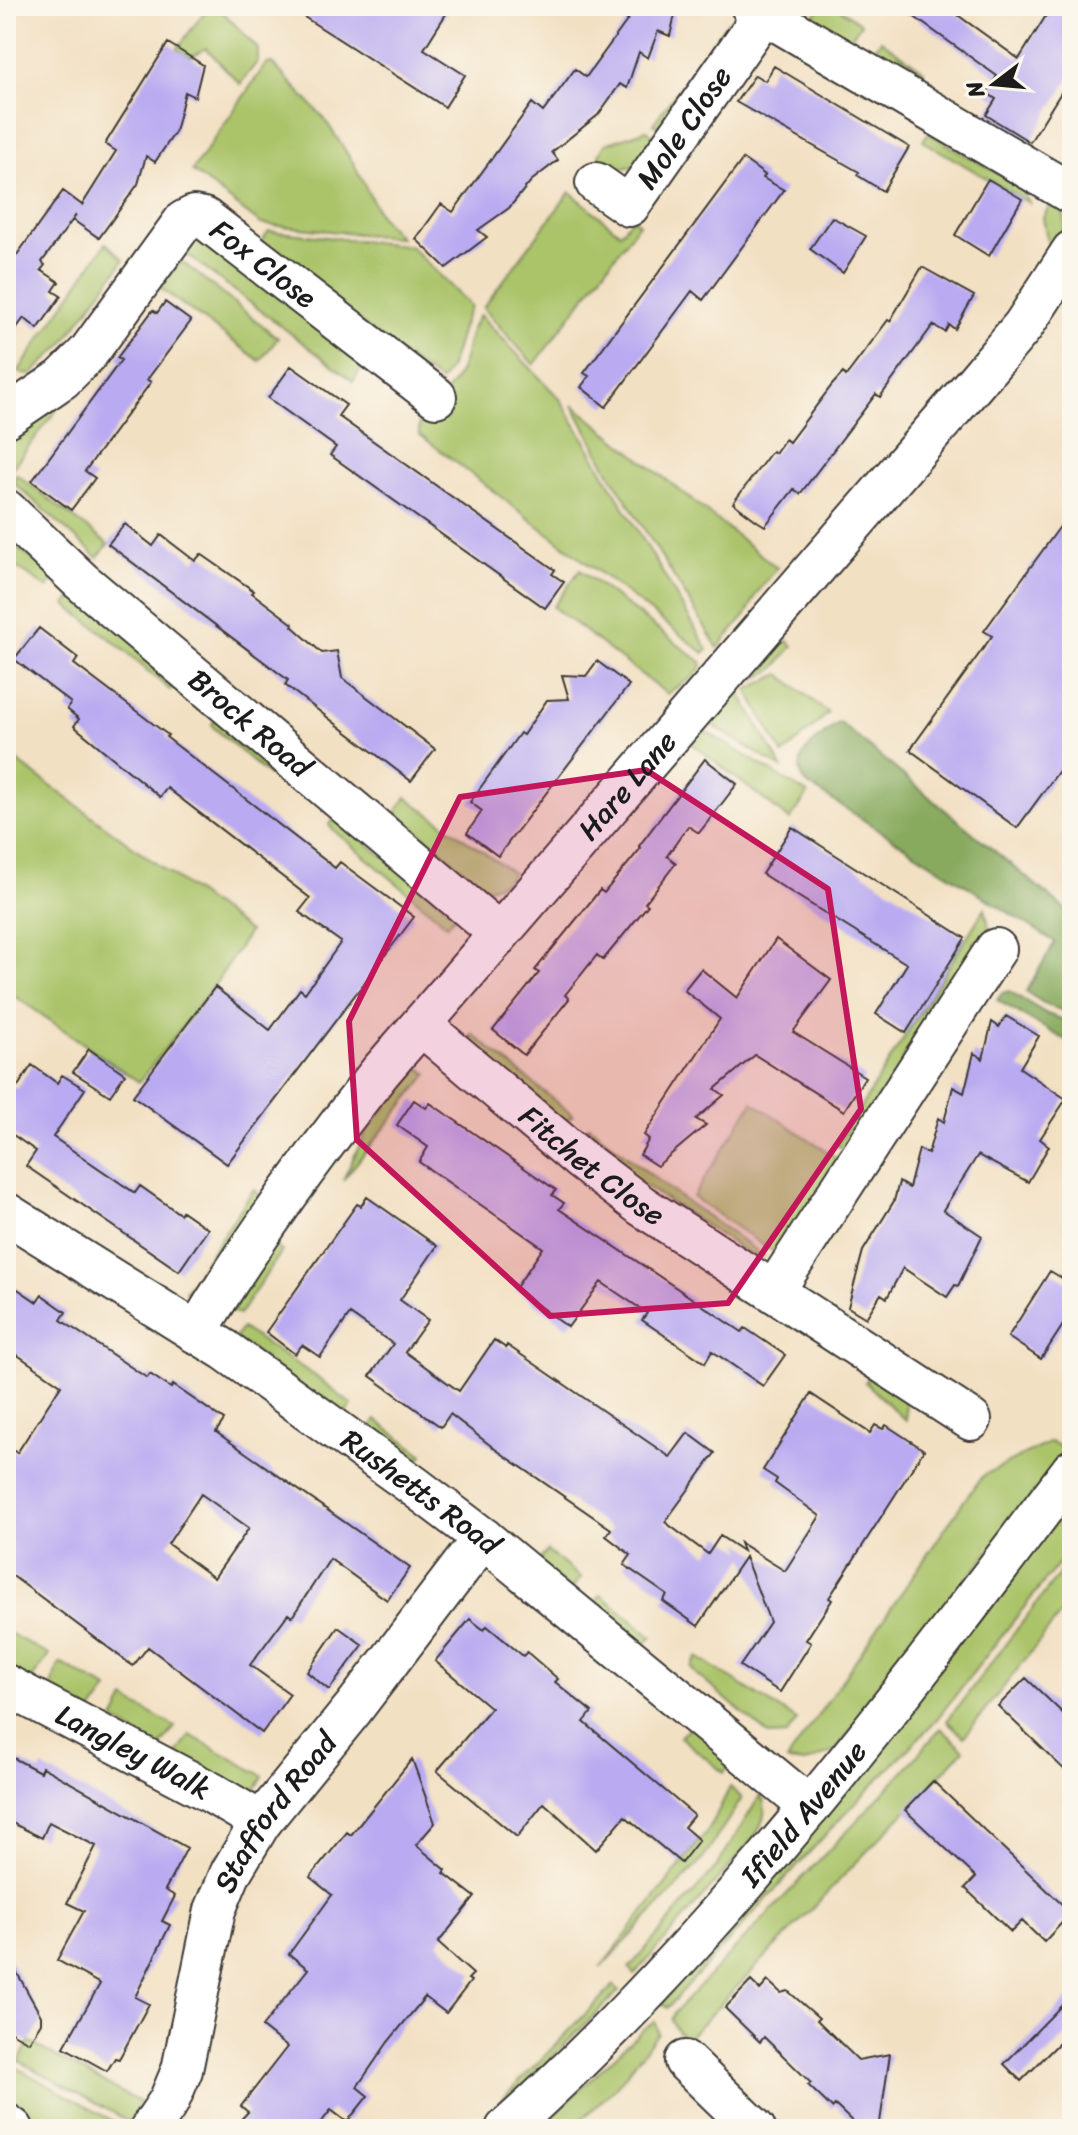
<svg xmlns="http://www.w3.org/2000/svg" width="1078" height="2135" viewBox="0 0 1078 2135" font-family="Sriracha,sans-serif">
  <rect width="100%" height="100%" fill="#fbf7ec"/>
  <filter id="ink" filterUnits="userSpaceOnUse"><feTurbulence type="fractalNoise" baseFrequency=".0125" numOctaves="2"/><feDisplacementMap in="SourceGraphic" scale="16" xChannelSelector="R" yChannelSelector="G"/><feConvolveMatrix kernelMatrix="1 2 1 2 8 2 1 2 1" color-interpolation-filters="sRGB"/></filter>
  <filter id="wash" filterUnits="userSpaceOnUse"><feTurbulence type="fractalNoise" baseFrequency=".006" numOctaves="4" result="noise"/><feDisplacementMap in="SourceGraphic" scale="32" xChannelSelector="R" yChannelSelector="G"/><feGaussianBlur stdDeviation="1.8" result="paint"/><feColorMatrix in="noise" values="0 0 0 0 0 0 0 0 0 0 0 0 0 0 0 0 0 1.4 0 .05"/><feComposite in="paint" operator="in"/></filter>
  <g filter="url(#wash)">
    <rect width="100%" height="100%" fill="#f2e0c3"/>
    <path fill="#abc46a" stroke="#647043" stroke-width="2" d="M822 6H836L861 24 845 45 814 26 812 17Z
      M205 11H222L258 49V61L240 84 206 48 191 57 177 49Z
      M728 21 737 26 666 132 653 124Z
      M881 40 924 71 918 90 867 59Z
      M272 63 324 118 354 164 380 216 400 238 261 224 192 171 266 64Z
      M647 130 660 141 639 165 617 169 598 157 605 144Z
      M928 133 1021 187 1029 203 923 141Z
      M570 192 620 233 632 218 639 224 534 365 483 308Z
      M1053 198C1074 216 1063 235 1050 255L1043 218Z
      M269 231 410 246 471 306C457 330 458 362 440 382L258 246Z
      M196 236 368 360 353 381 181 250Z
      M106 243 124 260 62 345 33 373 28 375 18 372Z
      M181 261 278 338 260 361 160 288Z
      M480 315 561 400 708 650 704 653 419 434V424C434 407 452 389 461 368 468 350 467 331 480 315Z
      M573 405 777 568 757 593 746 615 718 648 609 472Z
      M49 406 56 411 10 471H7L6 438Z
      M16 474 108 544 98 558 14 483Z
      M16 547 58 576 47 588 9 562 7 557Z
      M580 570 701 662 702 666C694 680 679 684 667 694L553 607Z
      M76 592 181 681 170 690 111 639 66 605Z
      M788 641 793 646 774 669 743 685 742 682 774 647Z
      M780 674 828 713 783 755 747 690Z
      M737 688 783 769 708 723Z
      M220 714 278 764 268 775 213 727 212 724Z
      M702 729 808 794 790 820 690 742Z
      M6 753 249 932 214 986 139 1082 6 990Z
      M406 797 513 873 505 882 486 889 396 812Z
      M335 818 456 914 447 925 332 829 329 825Z
      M985 908 990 932 850 1154 837 1145Z
      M472 1034 573 1115 560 1125 465 1045Z
      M419 1067 428 1074 343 1180 368 1128Z
      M753 1102 843 1162 783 1256 765 1247 693 1197Z
      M589 1126 670 1190 764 1256H752L578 1142Z
      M254 1189 261 1197 262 1205 198 1292 190 1294 185 1291Z
      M270 1243 282 1251 239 1315 232 1312Z
      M242 1328 315 1376 352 1405 343 1417 235 1338Z
      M872 1373 905 1399 906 1421 865 1382Z
      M376 1420 423 1455 414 1467 366 1433Z
      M1050 1442 1068 1449 835 1751 805 1763 787 1761 970 1492 984 1475Z
      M1072 1502V1546L936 1720 839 1820 667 2008 662 2003Z
      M547 1551 581 1578 571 1590 537 1563Z
      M1072 1557V1600L964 1737 947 1721Z
      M601 1595 652 1637 640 1648 591 1607Z
      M6 1631 49 1655 31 1681 6 1667Z
      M697 1657 797 1720 787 1735 770 1736 696 1674 691 1667Z
      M60 1663 108 1689 92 1712 49 1691Z
      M125 1699 175 1727 159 1748 114 1720Z
      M691 1725 734 1760 724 1773 680 1737Z
      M941 1728 964 1750 687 2039 677 2031 671 2020 674 2013 904 1771Z
      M190 1735 263 1776 254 1792 251 1793 175 1757Z
      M730 1787 742 1798 703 1859 600 1968 711 1826Z
      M761 1794C769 1811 762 1825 753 1840L634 1975 629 1968 717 1866Z
      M614 1985 619 1991 479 2129H473Z
      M655 2022 658 2033 616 2087 572 2129H539L642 2030Z
      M29 2042 141 2103 130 2122 19 2061Z
      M14 2066 120 2125 118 2129H42L6 2106V2084Z"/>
    <path fill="#88aa5e" stroke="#52633d" stroke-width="2" d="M839 722 1072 915V1014L1047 1005 1026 992 1055 942 807 784C785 757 820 738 839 722Z
      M1009 991 1047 1014 1072 1023V1044L997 1000 1002 993Z"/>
    <g id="blocks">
      <path fill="#baaaf1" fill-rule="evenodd" d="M287 6H451L424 49 465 75 445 107Z
        M600 6H677L670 36 658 31 648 58 639 52 627 88 620 84 598 115 552 152 558 160 531 181 509 208 478 230 487 237 446 268 416 239 441 204 453 212 532 103 543 112 575 69 586 77 629 18Z
        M899 6H945L1019 59 1052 6H1072V75L1030 142 986 115 996 99 987 93 997 76Z
        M168 43 203 65 195 97 185 92 175 132 155 162 146 156 138 184 99 238 73 220 76 215 42 262 45 265 41 270 59 282 53 291 61 296 38 329 24 318 6 342V270L63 191 82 205 116 151 105 144Z
        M774 66 909 147 883 191 857 175 859 172 736 102 755 75 765 81Z
        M743 159 765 175 763 178 784 190 703 300 692 291 606 407 581 387 589 376 584 373Z
        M988 179 1022 199 989 256 955 235Z
        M832 217 866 236 843 273 810 249Z
        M922 267 974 296 955 329 949 325 945 332 933 325 880 397 876 394 800 494 794 489 765 526 757 521 733 503 772 451 775 453 785 439 789 442 832 385 843 373 846 376 888 320 890 321Z
        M165 302 191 321 147 380 151 382 85 471 95 478 71 510 32 481 121 360 117 358 153 310 157 313Z
        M291 366 346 405 338 416 555 570 552 574 564 582 545 608 330 455 336 447 268 398Z
        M1072 510V753L1017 828 910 750 992 636 984 631Z
        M125 524 153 546 161 535 195 561 201 554 254 591 252 593 293 624 292 626 322 653 337 651 342 678 435 749 411 781 285 685 288 680 108 544Z
        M39 628 78 658 74 664 168 735 166 737 242 796 335 868 340 862 414 917 227 1164 133 1096 215 987 270 1030 300 989 305 993 341 942 299 912 310 898 167 788 160 797 74 726 79 719 67 709 71 703 14 659Z
        M597 661 629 685 498 856 467 833 482 811 470 802 520 733 523 735 547 700 569 699 562 675 586 676Z
        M705 759 737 784 699 833 688 826 667 856 676 863 645 903 648 905 603 960 597 955 565 995 569 999 524 1055 493 1030 539 973 535 970 600 890 604 893 641 848 639 846Z
        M792 827 965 938 906 1033 876 1014 907 964 762 874Z
        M776 939 831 980 793 1032 865 1077 844 1111 755 1055 715 1089 724 1095 696 1119 706 1125 657 1166 640 1155 649 1139 644 1135 720 1019 684 990 701 969 737 998Z
        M1006 1016 1039 1036 1020 1068 1066 1099 1040 1139 1049 1146 1028 1182 978 1155 943 1210 982 1236 958 1286 955 1285 947 1297 903 1268 887 1298 881 1294 866 1318 848 1307 863 1251 894 1201 899 1182 909 1188 919 1149 928 1154 938 1118 944 1122 953 1087 964 1093 974 1053 983 1059 992 1022 999 1027Z
        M89 1049 125 1074 110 1096 73 1072Z
        M32 1065 57 1083 62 1075 85 1089 53 1137 135 1193 140 1186 180 1214 182 1211 208 1229 179 1271 26 1166 36 1151 6 1130V1082L16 1089Z
        M414 1100 426 1108 430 1103 556 1190 552 1195 564 1203 559 1209 742 1332 745 1328 785 1355 763 1386 712 1351 705 1363 642 1320 647 1313 601 1282 568 1327 515 1289 543 1248 419 1162 428 1147 397 1125Z
        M367 1197 437 1246 400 1300 428 1320 405 1352 459 1391 494 1340 506 1348 507 1345 670 1457 688 1433 715 1453 665 1522 708 1554 720 1536 743 1551 740 1543 785 1571 820 1516 775 1483 777 1479 763 1470 811 1394 870 1433 875 1425 883 1429 886 1425 924 1450 829 1598 832 1600 806 1640 811 1643 780 1692 740 1666 770 1622 745 1557 698 1626 663 1601 667 1595 624 1565 631 1555 606 1536 611 1529 495 1449 450 1414 441 1427 370 1376 393 1344 350 1314 320 1357 302 1345 295 1354 266 1332 357 1204 361 1206Z
        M1050 1271 1072 1284V1311L1041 1359 1008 1337Z
        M6 1281 37 1302 42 1295 66 1312 61 1320 147 1378 150 1374 171 1388 173 1385 224 1420 216 1432 410 1568 387 1600 330 1559 292 1617 288 1614 250 1665 290 1694 262 1733 148 1647 133 1666 6 1571V1445L17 1453 61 1385 6 1347ZM201 1494 249 1528 214 1578 168 1544Z
        M470 1619 484 1630 487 1626 523 1656 527 1652 558 1679 555 1682 592 1712 584 1722 694 1815 684 1827 699 1840 681 1863 625 1816 596 1850 544 1803 517 1837 437 1771 491 1708 435 1661Z
        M338 1627 363 1645 329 1690 307 1672Z
        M1026 1678 1072 1722V1777L998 1706Z
        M6 1754 40 1772 42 1767 187 1848 165 1890 175 1896 162 1921 170 1925 135 1997 149 2004 119 2059 115 2058 107 2071 64 2047 100 1984 57 1960 84 1911 67 1903 96 1846 49 1822 42 1838 6 1820Z
        M412 1759 435 1823 416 1845 446 1870 444 1873 475 1897 438 1943 473 1974 468 1979 471 1981 446 2013 425 1997 388 2042 357 2087 368 2096 347 2122 331 2110 316 2129H232L248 2112 241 2106 287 2047 262 2027 308 1969 289 1954 332 1895 310 1877 347 1832 351 1835Z
        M933 1781 1071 1913 1044 1942 1022 1921 1011 1932 965 1888 976 1877 905 1810Z
        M6 1953 41 2016V2023L29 2042 6 2029Z
        M751 1981 760 1990 768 1981 781 1993 788 1991 819 2018 817 2020 858 2060 890 2054 879 2129H860L835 2105 832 2108 808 2085 811 2083 764 2037 760 2042 725 2008Z
        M1072 1995V2030L1021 2081 1004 2064Z"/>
    </g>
  </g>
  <g filter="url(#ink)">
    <use href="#blocks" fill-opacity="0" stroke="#3c3935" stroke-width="2"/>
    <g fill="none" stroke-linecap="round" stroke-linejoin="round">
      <defs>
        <g id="minor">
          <path d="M751 6 1072 194"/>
          <path id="s1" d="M596 183 629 206 763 15"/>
          <path id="s2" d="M6 417 62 379 88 353 184 221 194 216 204 218 436 397"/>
          <path id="s3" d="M6 510 81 581 499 933"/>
          <path id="s4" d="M422 1026 581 1160 642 1206 971 1420"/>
          <path id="s5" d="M6 1213 225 1350 414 1486 483 1538 810 1807"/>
          <path d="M774 1291 996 949"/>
          <path id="s6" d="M196 1333C251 1242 314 1155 380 1072L974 384 1023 326 1072 251"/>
          <path id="s7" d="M6 1685 212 1793 261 1822"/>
          <path d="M685 2061 755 2129"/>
          <path d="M6 2124 13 2129"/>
          <path id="s8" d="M150 2129 169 2101 182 2070 215 1910 231 1872 261 1822 353 1709 483 1538"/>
          <path id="s9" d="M506 2129C720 1937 899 1699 1072 1470"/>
        </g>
      </defs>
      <use href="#minor" stroke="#3c3935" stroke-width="44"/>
      <use href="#minor" stroke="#fff" stroke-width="40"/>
    </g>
  </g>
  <path fill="#c2185b" fill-opacity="0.2" stroke="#c2185b" stroke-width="6" stroke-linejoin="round" d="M646 770 828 889 861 1109 728 1303 550 1316 357 1140 349 1021 460 797Z"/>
  <g text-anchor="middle" stroke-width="7" stroke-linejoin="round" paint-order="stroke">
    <g font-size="30" fill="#1c1c1c" stroke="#fbf7ec">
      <text dy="10" stroke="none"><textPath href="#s1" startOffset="136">Mole Close</textPath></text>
      <text dy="10" stroke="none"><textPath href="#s2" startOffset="364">Fox Close</textPath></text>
      <text dy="10" stroke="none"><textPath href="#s3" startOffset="324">Brock Road</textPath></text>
      <text dy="10" stroke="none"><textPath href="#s6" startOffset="698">Hare Lane</textPath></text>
      <text dy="10" stroke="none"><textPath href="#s4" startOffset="220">Fitchet Close</textPath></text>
      <text dy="10" stroke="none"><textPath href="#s5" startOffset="500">Rushetts Road</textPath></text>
      <text dy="10" stroke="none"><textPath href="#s7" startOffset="144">Langley Walk</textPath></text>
      <text dy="10" stroke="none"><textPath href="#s9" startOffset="434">Ifield Avenue</textPath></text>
      <text dy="10" stroke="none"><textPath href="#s8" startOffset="346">Stafford Road</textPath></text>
    </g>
  </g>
  <rect width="1078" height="2135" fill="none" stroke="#fbf7ec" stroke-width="32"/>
  <g transform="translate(994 84) rotate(254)" stroke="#fbf7ec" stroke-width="6" paint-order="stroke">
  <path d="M0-6L14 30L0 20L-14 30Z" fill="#1c1c1c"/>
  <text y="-12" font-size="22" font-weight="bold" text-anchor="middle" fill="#1c1c1c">N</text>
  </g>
</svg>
